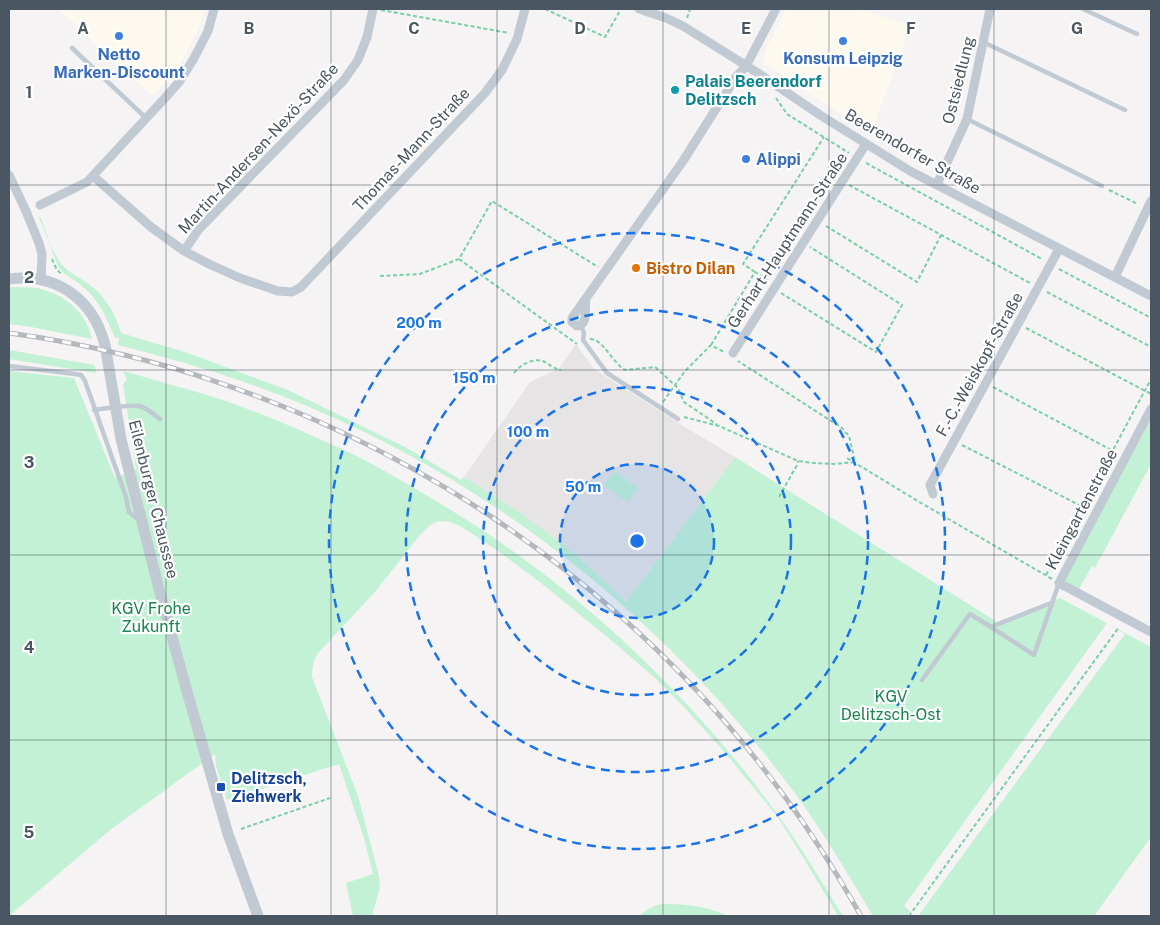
<svg xmlns="http://www.w3.org/2000/svg" width="1160" height="925" viewBox="0 0 1160 925" font-family="'Public Sans',sans-serif">
  <rect width="100%" height="100%" fill="#f5f3f3"/>
  <path fill="#fdf9ef" d="M58 9H205L198 30 179 67 153 96Z
    M786 9H859L911 25 871 133 764 64 765 55 767 47Z"/>
  <path fill="#e6e4e5" d="M576 344 594 369 680 424 735 457 626 602 578 556 464 477 530 382 552 372 560 367Z"/>
  <path fill="#c3f1d5" d="M40 216C46 231 52 253 62 265 69 273 79 277 87 283 105 295 115 313 121 333L188 353 288 390 407 448 461 480 464 477 519 512 578 556 626 602 735 457 997 622 1060 598 1151 647V837L1094 916H918L1125 634 1107 623 904 906 910 911 907 916H873C848 874 823 832 794 792 664 617 486 475 282 396 229 375 173 359 118 345L119 337 115 338C107 318 99 300 82 286 75 280 66 276 60 269 55 261 53 252 50 244 46 235 43 227 39 218Z
    M9 287C18 287 28 287 37 288 64 294 86 311 92 339L31 327 9 324Z
    M9 350 95 365 96 373 9 359Z
    M9 371 74 378 115 478 136 469 123 384 127 380 123 371C157 381 192 390 226 401 266 415 304 432 342 449 370 462 398 478 424 494 566 576 688 689 783 822 804 852 823 884 843 916H838L806 862 777 816 722 749 681 704 655 678 611 640 541 583 498 551 460 526 450 522 443 521 436 522 430 525 420 535 374 593 318 653C313 661 312 668 312 677L358 796 379 876 380 887 372 916H353L346 883 373 874 364 838 339 764 227 800 216 766 215 754 110 830 9 916Z
    M1151 409V464L1095 568 1092 566 1077 593 1059 583Z
    M614 471 638 488 628 502 604 486Z
    M663 904C686 904 707 906 728 916H639C647 910 653 905 663 904Z"/>
  <g fill="none" stroke-linecap="round" stroke-linejoin="round">
    <path stroke="#7ad0a6" stroke-width="2" stroke-dasharray="4 2.5" stroke-linecap="butt" d="M545 9 605 37 621 9
      M381 10 509 33
      M687 18 690 9
      M776 98 787 114 849 153
      M866 163 1042 259
      M849 185 1030 283
      M1109 190 1138 204
      M826 226 917 282 941 235
      M52 259 56 268 61 274
      M459 259 577 344
      M1059 269 1151 318
      M755 272 743 264 824 137
      M380 276 420 274 459 259 492 201 598 267
      M1047 292 1151 347
      M781 293 876 352 902 305 810 247
      M1026 328 1151 394
      M590 339C603 339 612 362 625 370L655 367 678 388 684 402 712 421 718 426
      M711 345 755 272 768 280
      M514 373C520 365 532 358 543 361 549 364 554 369 561 370
      M993 387 1117 453
      M663 402 685 371 711 345 724 352
      M684 417 719 426 798 461 814 463 834 464 855 462 849 436 842 428 738 361
      M962 445 1087 509
      M847 458 921 503 1052 579
      M779 497 797 465 798 461
      M1046 575 1151 379
      M241 829 330 798
      M909 916 1119 627"/>
    <path stroke="#c1cad2" stroke-width="4.5" d="M1083 9 1137 34
      M983 42 1125 110
      M72 48 146 118
      M967 119 1102 186
      M581 326 584 333 583 340 607 373 678 419
      M9 366 75 374 81 375 85 381 126 497 129 512 139 520
      M94 410C105 409 130 404 139 406 147 408 154 414 160 419
      M1051 603 991 627 1034 655 1059 583
      M922 680 970 614 991 627"/>
    <path stroke="#c1cad2" stroke-width="9" d="M639 9 666 18 683 26 758 73 820 115 910 171 1151 296
      M9 175 26 211 39 243 42 254 41 280
      M93 176 151 227 184 251 209 264 240 278 278 291 292 292 301 287 485 93 502 70 517 39 525 9
      M937 184 967 119 990 9
      M40 205 87 182 165 98 179 82 193 60 208 31 214 9
      M184 251 199 229 344 80 358 60 367 37 373 9
      M1115 277 1151 201
      M586 299C584 310 589 324 577 326L572 322V318L683 161 736 77 746 66 776 9
      M733 353 866 144
      M1151 409 1059 583 1151 632
      M933 494 930 485 1059 249"/>
    <path stroke="#c1cad2" stroke-width="11" d="M9 279C57 273 93 299 105 345L121 439 161 597 188 695 228 834 258 916"/>
    <defs>
      <path id="rail" d="M9 333C310 374 590 539 773 781 806 824 835 870 861 916"/>
    </defs>
    <use href="#rail" stroke="#b5b8bd" stroke-width="5"/>
    <use href="#rail" stroke="#fff" stroke-width="3" stroke-dasharray="9" stroke-linecap="butt"/>
  </g>
  <path fill="none" stroke="#4a5661" stroke-width="1" stroke-opacity="0.55" d="M166 9V916M331 9V916M497 9V916M663 9V916M829 9V916M994 9V916M9 185H1151M9 370H1151M9 555H1151M9 740H1151"/>
  <circle cx="637" cy="541" r="77" fill="#1a73e8" fill-opacity=".12"/>
  <g fill="none" stroke="#1a73e8" stroke-width="2.5" stroke-dasharray="9 6">
    <circle cx="637" cy="541" r="77"/>
    <circle cx="637" cy="541" r="154"/>
    <circle cx="637" cy="541" r="231"/>
    <circle cx="637" cy="541" r="308"/>
  </g>
  <g fill="#3f7fe0" stroke="#fff" stroke-width="2">
    <circle cx="119" cy="36" r="5"/>
    <circle cx="843" cy="41" r="5"/>
    <circle cx="746" cy="159" r="5"/>
  </g>
  <circle fill="#0f9aa8" stroke="#fff" stroke-width="2" cx="675" cy="90" r="5"/>
  <circle fill="#e8710a" stroke="#fff" stroke-width="2" cx="636" cy="268" r="5"/>
  <rect fill="#1a4fb4" stroke="#fff" stroke-width="2" x="216" y="782" width="10" height="10" rx="2.5"/>
  <g text-anchor="middle" stroke-width="4.5" stroke-linejoin="round" paint-order="stroke">
    <g font-size="16" font-weight="bold" fill="#366cbe" stroke="#fff">
      <text x="119" y="60">Netto<tspan x="119" dy="18">Marken-Discount</tspan></text>
      <text x="843" y="64">Konsum Leipzig</text>
      <text x="756" y="165" text-anchor="start">Alippi</text>
    </g>
    <g font-size="16" fill="#4a5661" stroke="#fff">
      <text transform="translate(958 80) rotate(-76)" y="6">Ostsiedlung</text>
      <text transform="translate(258 148) rotate(-47)" y="6">Martin-Andersen-Nexö-Straße</text>
      <text transform="translate(411 149) rotate(-47)" y="6">Thomas-Mann-Straße</text>
      <text transform="translate(913 151) rotate(30)" y="6">Beerendorfer Straße</text>
      <text transform="translate(787 240) rotate(-57)" y="6">Gerhart-Hauptmann-Straße</text>
      <text transform="translate(979 364) rotate(-61)" y="6">F.-C.-Weiskopf-Straße</text>
      <text transform="translate(154 499) rotate(76)" y="6">Eilenburger Chaussee</text>
      <text transform="translate(1081 509) rotate(-62)" y="6">Kleingartenstraße</text>
    </g>
    <g font-size="16" font-weight="bold" fill="#0d838f" stroke="#fff" text-anchor="start">
      <text x="685" y="87">Palais Beerendorf<tspan x="685" dy="18">Delitzsch</tspan></text>
    </g>
    <g font-size="16" font-weight="bold" fill="#c56008" stroke="#fff" text-anchor="start">
      <text x="646" y="274">Bistro Dilan</text>
    </g>
    <g font-size="16" fill="#17864f" stroke="#fff">
      <text x="151" y="614">KGV Frohe<tspan x="151" dy="18">Zukunft</tspan></text>
      <text x="891" y="702">KGV<tspan x="891" dy="18">Delitzsch-Ost</tspan></text>
    </g>
    <g font-size="16" font-weight="bold" fill="#164399" stroke="#fff" text-anchor="start">
      <text x="231" y="784">Delitzsch,<tspan x="231" dy="18">Ziehwerk</tspan></text>
    </g>
  </g>
  <g font-size="16" text-anchor="middle" font-weight="bold" fill="#4a5661" stroke="#fff" stroke-width="4.5" stroke-linejoin="round" paint-order="stroke">
    <text x="83" y="34">A</text>
    <text x="249" y="34">B</text>
    <text x="414" y="34">C</text>
    <text x="580" y="34">D</text>
    <text x="746" y="34">E</text>
    <text x="911" y="34">F</text>
    <text x="1077" y="34">G</text>
    <text x="29" y="98">1</text>
    <text x="29" y="283">2</text>
    <text x="29" y="468">3</text>
    <text x="29" y="653">4</text>
    <text x="29" y="838">5</text>
  </g>
  <circle cx="637" cy="541" r="8" fill="#1a73e8" stroke="#fff" stroke-width="2.5"/>
  <g font-size="15" text-anchor="middle" font-weight="bold" fill="#1a73e8" stroke="#fff" stroke-width="4.5" stroke-linejoin="round" paint-order="stroke">
    <text x="419" y="328">200 m</text>
    <text x="474" y="383">150 m</text>
    <text x="528" y="437">100 m</text>
    <text x="583" y="492">50 m</text>
  </g>
  <rect width="1160" height="925" fill="none" stroke="#4a5661" stroke-width="20"/>
</svg>
